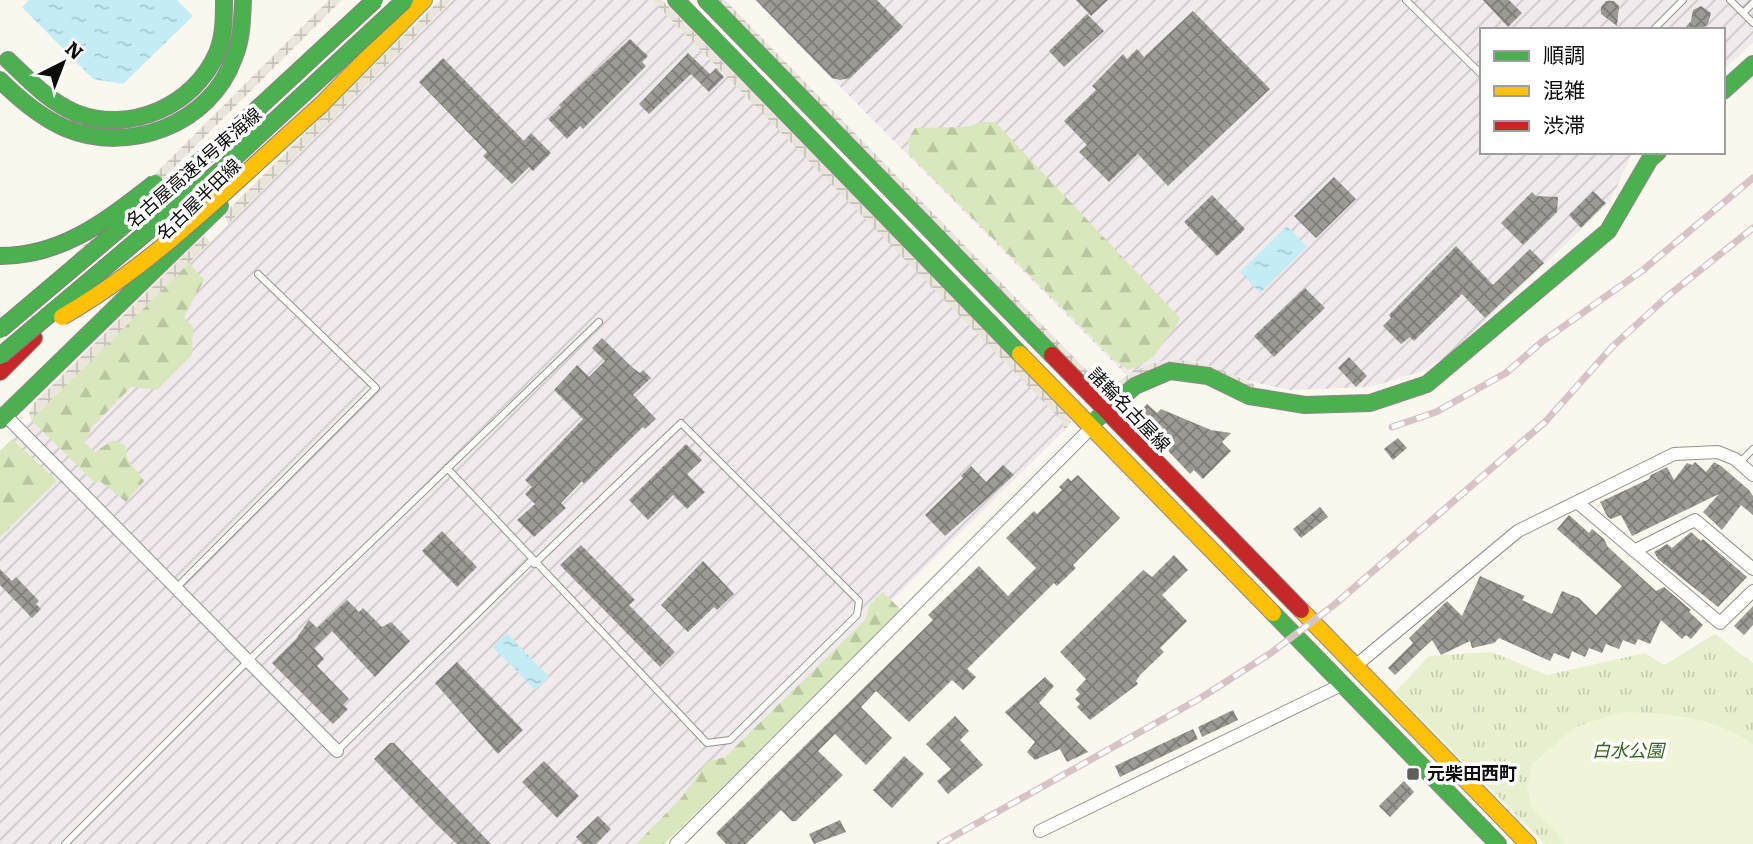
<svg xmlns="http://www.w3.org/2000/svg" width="1753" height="844" viewBox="0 0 1753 844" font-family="Literata,'Noto Sans JP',serif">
  <defs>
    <pattern id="industrial-furrows" width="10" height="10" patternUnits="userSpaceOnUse" patternTransform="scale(1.75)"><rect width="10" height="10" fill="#f0eaed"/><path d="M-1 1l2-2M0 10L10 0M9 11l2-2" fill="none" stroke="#cdc8ca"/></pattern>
    <pattern id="forest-firs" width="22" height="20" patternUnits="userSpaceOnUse" patternTransform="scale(1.75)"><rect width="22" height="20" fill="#d9e8bc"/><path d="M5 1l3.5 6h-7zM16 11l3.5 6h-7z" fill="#b9c6a0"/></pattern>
    <pattern id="park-tufts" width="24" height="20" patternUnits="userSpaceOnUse" patternTransform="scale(1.75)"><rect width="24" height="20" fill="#e7f0ce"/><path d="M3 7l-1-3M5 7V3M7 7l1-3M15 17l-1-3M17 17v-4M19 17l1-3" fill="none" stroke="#c5cdb0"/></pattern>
    <pattern id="plaza-grid" width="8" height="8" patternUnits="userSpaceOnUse" patternTransform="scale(1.75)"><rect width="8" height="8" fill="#eae5da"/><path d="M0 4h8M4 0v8" fill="none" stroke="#c8c3ba"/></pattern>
    <pattern id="water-ripples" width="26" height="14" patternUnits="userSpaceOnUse" patternTransform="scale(1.75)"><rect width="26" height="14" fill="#c4ecf5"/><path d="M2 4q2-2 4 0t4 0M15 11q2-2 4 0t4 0" fill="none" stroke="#a7c9d1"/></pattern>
    <pattern id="building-cross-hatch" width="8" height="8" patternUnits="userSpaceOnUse" patternTransform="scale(1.75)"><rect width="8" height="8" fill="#9c9a95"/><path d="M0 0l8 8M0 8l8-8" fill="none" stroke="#7e7c78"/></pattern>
  </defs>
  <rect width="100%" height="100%" fill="#faf7ef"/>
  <path fill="url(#industrial-furrows)" d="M453 0H652L1063 421 1064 431 892 600 902 611 664 844H0V451Z
    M754 0H1753V43L1723 70V30H1482V152H1633L1609 203 1447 357 1422 371 1371 387 1290 390 1253 382 1195 361H1162L1126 375Z"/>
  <path fill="url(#forest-firs)" d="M982 122H995L1180 318C1176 330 1170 333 1164 342 1154 358 1147 364 1128 370L1114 360 909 154 908 139 915 128 965 127Z
    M189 263 204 280 184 317 193 327 192 355 157 390 131 387 91 428 85 443 95 452 113 440 125 445 128 460 144 481 126 502 100 481 95 483 31 420Z
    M12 439 57 481 0 537V451Z
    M883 592 902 611 664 844H636L682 797 707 762 725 757 865 620 870 604Z"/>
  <path fill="url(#park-tufts)" d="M1715 634 1753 663V844H1545L1395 692 1429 656 1492 652 1547 675 1645 653 1664 665Z"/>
  <path fill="#f0f4d8" d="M1621 712C1668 713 1713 716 1753 744V844H1566L1531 806 1527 786 1532 764 1575 727Z"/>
  <path fill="url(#plaza-grid)" d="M329 0H342L0 341V329Z
    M440 0H452L228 224 224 214Z
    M652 0H662L1068 416 1071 422 1064 431 1063 422Z
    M715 0H725L1101 385 1110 387 1132 372 1153 363 1177 360 1195 362 1222 370 1254 384 1253 389 1148 372 1103 395Z
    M204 236 210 242 31 420 29 413 34 403Z"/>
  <path fill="url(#water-ripples)" d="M29 0H177L193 16 123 84 93 79 22 7Z
    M1287 226 1307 247 1260 293 1240 272Z
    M507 633 549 677 535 690 493 647Z"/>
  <path fill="url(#building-cross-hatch)" d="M756 0H877L903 27 850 78 840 80 832 78Z
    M1076 0H1108L1091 16Z
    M1483 0H1509L1522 13 1508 27Z
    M1606 1H1614L1619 6 1617 26 1601 14V7Z
    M1701 6 1711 13 1708 24 1701 30H1683L1691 21 1693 10Z
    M1193 11 1270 89 1168 186 1138 154 1109 182 1079 152 1087 145 1064 121 1096 90 1092 86 1123 54 1127 59 1137 49 1144 57Z
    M1087 14 1104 31 1064 67 1049 51Z
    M630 39 648 56 642 62 646 66 583 129 580 126 567 139 548 119 561 107 559 105Z
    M688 53 710 74 716 68 724 77 709 92 691 74 649 114 639 104Z
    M443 58 524 141 531 133 551 153 533 171 529 167 512 184 483 156 487 152 419 82Z
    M1334 177 1356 199 1316 238 1294 216Z
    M1593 191 1606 203 1581 228 1569 215Z
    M1532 192 1536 196 1558 197 1557 212 1523 245 1501 223Z
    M1212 195 1245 229 1217 256 1184 222Z
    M1456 246 1493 285 1530 249 1544 263 1485 318 1462 294 1414 341 1410 337 1401 344 1383 326 1391 318 1389 315Z
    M1305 288 1325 308 1274 357 1254 336Z
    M602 338 633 368 640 373 643 370 651 378 633 395 656 419 645 429 643 427 584 484 582 481 561 503 566 508 534 537 517 520 535 504 525 494 532 487 525 480 583 419 554 390 577 365 589 377 605 361 592 348Z
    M1349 357 1367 376 1356 387 1338 368Z
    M1147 404 1157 413 1161 409 1211 430 1231 433 1222 442 1231 451 1203 479 1194 470 1190 474 1135 416Z
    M1398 438 1407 448 1393 460 1384 449Z
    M686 444 702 460 687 474 705 492 687 509 673 495 648 520 629 500Z
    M1695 462 1706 472 1714 462 1721 466 1749 490 1753 496V515L1741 505 1722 530 1703 512 1719 494 1632 536 1621 515 1611 519 1607 516 1600 502 1649 479 1651 475 1667 467 1674 480 1687 463 1692 465Z
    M1003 465 1014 475 945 536 925 515 963 478 961 476 971 466 986 482Z
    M1078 475 1120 518 1073 565 1076 568 1057 586 1054 583 967 669 976 677 963 690 952 680 909 722 876 691 861 707 892 738 866 765 835 734 818 751 843 775 796 821H792L781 810 746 844H726L716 833 933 620 928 615 979 566 1008 596 1036 568 1006 538 1034 511 1037 514 1062 490 1059 487 1068 478 1071 481Z
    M1320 507 1328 517 1301 538 1293 529Z
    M1569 515 1589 533 1592 529 1604 539 1608 547 1656 591 1664 587 1691 610 1689 612 1703 625 1691 639 1686 635 1682 639 1661 620 1650 644 1638 639 1635 645 1623 640 1619 649 1606 644 1602 653 1589 648 1585 657 1572 651 1569 659 1554 653 1550 661 1499 638 1494 643 1472 648 1470 641 1441 655 1432 640 1395 675 1388 668 1413 643 1409 638 1447 601 1462 616 1480 576 1525 596 1522 600 1552 614 1562 591 1579 598 1596 615 1622 586 1557 529Z
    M442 531 477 567 457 587 422 551Z
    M1691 532 1701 541 1703 539 1747 577 1718 607 1658 559 1654 552 1667 544 1672 548Z
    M581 545 635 600 629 605 675 652 660 667 560 565Z
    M1174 555 1188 570 1162 595 1187 621 1160 648 1164 652 1140 675 1136 681 1138 684 1090 720 1077 707 1080 704 1075 699 1080 694 1076 690 1086 679 1060 652 1143 570 1152 577Z
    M703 561 734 594 717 610 714 607 688 632 661 605Z
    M0 569 12 581 16 577 39 601 36 604 41 609 32 618 0 585Z
    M347 600 359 612 363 608 382 627 391 622 410 641 375 677 332 631 314 648 324 659 317 666 349 699 343 705 348 709 333 724 272 663 296 639 309 620 317 628Z
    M1753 606V625L1744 635 1734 626Z
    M457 662 523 730 498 754 435 683Z
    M1045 677 1054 686 1039 703 1088 752 1067 762 1060 749 1035 760 1027 752 1035 742 1005 712Z
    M1233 710 1238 720 1202 737 1198 727Z
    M955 716 969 731 960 740 983 765 948 794 937 781 951 769 926 744Z
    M1193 729 1198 739 1120 777 1115 766Z
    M390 743H394L491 844H457L438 826 374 759Z
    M904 756 924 774 892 808 873 790Z
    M544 761 579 796 557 818 522 782Z
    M1404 781 1414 792 1390 817 1379 806Z
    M598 816 611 829 596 844H583L576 837Z
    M840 820 846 832 814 844 809 834Z"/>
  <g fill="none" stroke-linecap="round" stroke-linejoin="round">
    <defs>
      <path id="lane" d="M1406 0 1482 75
        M1730 0 1753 23
        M1743 13 1753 3
        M1653 30 1683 0
        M1740 462 1753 449
        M447 468 707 743 730 740 857 615 859 601 681 423 534 564
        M176 588 376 388 258 274
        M337 751 531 561
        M65 844 248 661 599 322"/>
      <path id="street" d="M5 415 337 751
        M1577 502 1720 623 1753 591
        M1634 551 1695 520 1753 569
        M1354 667 1518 531 1674 454 1718 452 1735 459 1753 475
        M1040 831 1341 685
        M676 844 1091 428"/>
      <path id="fast" d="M676 0 1020 354
        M706 0 1052 355
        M8 60C29 80 49 102 76 113 130 134 194 106 217 53 224 36 224 18 224 0
        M0 80C19 99 40 117 65 128 128 155 210 125 234 58 242 39 242 20 243 0
        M1723 91 1753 64
        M1098 418 1135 386 1170 371 1208 376 1249 396 1305 405 1370 403 1427 384 1608 231 1650 159 1658 152
        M0 420 220 206
        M1273 613 1498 844"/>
      <path id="slow" d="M320 106 424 0
        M1020 354 1273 613
        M1301 610 1528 844"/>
      <path id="jam" d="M1052 355 1301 610
        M0 372 34 338"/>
    </defs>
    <use href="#lane" stroke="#93928e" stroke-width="8"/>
    <use href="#street" stroke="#93928e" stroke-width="14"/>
    <use href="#fast" stroke="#8a8885" stroke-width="18"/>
    <use href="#slow" stroke="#8a8885" stroke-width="18"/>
    <use href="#jam" stroke="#8a8885" stroke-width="18"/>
    <use href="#lane" stroke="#fefefd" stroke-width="6"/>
    <use href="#street" stroke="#fefefd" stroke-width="12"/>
    <use href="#fast" stroke="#4caf50" stroke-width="16"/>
    <use href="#slow" stroke="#ffc107" stroke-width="16"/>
    <use href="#jam" stroke="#c62828" stroke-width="16"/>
    <defs>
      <path id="rail" d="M1392 427 1436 412 1506 373 1543 341 1643 270 1753 178
        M940 844 1199 699 1271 653 1334 605 1545 422 1613 346 1669 295 1753 228"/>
    </defs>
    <use href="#rail" stroke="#d7c3c6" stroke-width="7"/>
    <use href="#rail" stroke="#fff" stroke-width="4.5" stroke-dasharray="13" stroke-linecap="butt"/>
    <defs>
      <path id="fast-bridge" d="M0 256C63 256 107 220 155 183
        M0 330 214 149 375 0
        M0 356 229 163 405 0"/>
      <path id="slow-bridge" d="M62 317C158 262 237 179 320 106"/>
    </defs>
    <use href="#fast-bridge" stroke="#807f7c" stroke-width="18" stroke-linecap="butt"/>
    <use href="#slow-bridge" stroke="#807f7c" stroke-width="18" stroke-linecap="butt"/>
    <use href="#fast-bridge" stroke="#4caf50" stroke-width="16"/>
    <use href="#slow-bridge" stroke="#ffc107" stroke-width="16"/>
  </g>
  <rect fill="#5f5e5b" stroke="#fff" stroke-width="2.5" x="1406" y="767" width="14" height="14" rx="3.5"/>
  <g text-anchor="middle" stroke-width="7" stroke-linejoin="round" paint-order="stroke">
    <g font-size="18" fill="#0c0c0c" stroke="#fff">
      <text transform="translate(194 168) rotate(-41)" y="6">名古屋高速4号東海線</text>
      <text transform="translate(199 200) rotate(-44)" y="6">名古屋半田線</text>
      <text transform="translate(1129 410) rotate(46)" y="6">諸輪名古屋線</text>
    </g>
    <g font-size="18" font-style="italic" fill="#35651b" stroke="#fff">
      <text x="1628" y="757">白水公園</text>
    </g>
    <g font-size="18" font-weight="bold" fill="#0c0c0c" stroke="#fff" text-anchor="start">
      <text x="1427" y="780">元柴田西町</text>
    </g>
  </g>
  <rect x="1480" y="28" width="245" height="126" fill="#ffffff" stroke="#9e9e9e" stroke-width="2"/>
  <rect x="1494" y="51" width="35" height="10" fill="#4caf50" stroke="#9e9e9e" stroke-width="2"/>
  <text x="1543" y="63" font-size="21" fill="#0c0c0c">順調</text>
  <rect x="1494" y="86" width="35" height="10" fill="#ffc107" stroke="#9e9e9e" stroke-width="2"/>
  <text x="1543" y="98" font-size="21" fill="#0c0c0c">混雑</text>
  <rect x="1494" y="121" width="35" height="10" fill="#c62828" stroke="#9e9e9e" stroke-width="2"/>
  <text x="1543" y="133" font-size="21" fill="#0c0c0c">渋滞</text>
  <g transform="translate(63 63) rotate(42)" stroke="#ffffff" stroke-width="5" paint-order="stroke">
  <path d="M0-5L12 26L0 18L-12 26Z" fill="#0c0c0c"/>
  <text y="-10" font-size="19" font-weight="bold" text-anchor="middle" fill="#0c0c0c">N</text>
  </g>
</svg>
